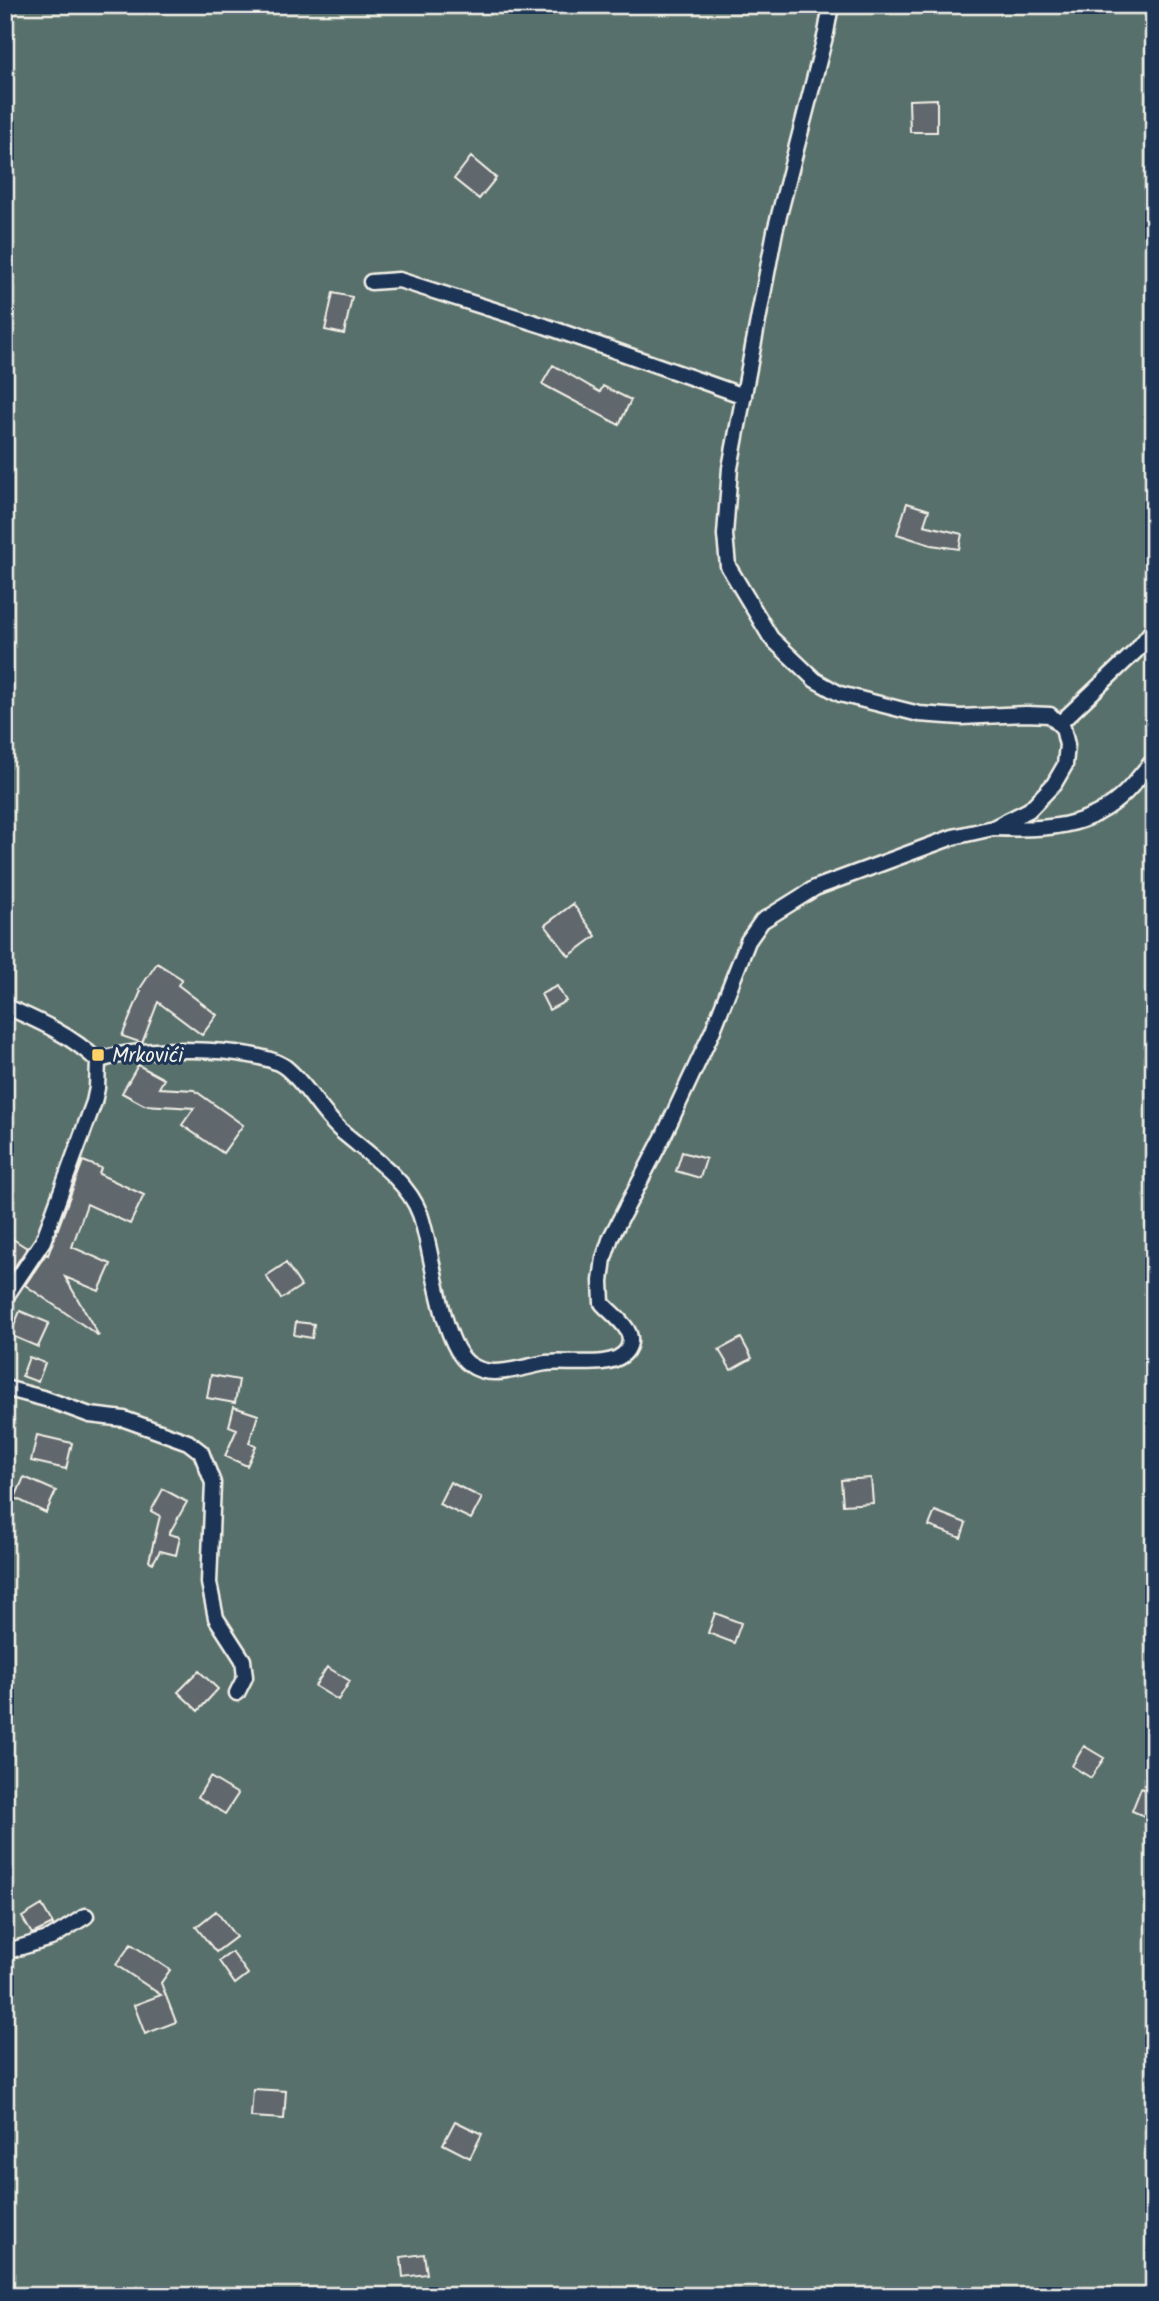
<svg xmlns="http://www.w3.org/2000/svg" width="1159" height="2301" viewBox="0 0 1159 2301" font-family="Kalam,sans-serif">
  <rect width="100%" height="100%" fill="#1d3557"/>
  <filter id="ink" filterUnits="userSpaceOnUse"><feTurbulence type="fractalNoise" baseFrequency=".0143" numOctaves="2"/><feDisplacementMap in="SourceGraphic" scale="14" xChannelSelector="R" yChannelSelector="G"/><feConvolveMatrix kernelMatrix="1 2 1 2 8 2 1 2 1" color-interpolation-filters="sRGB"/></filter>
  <g filter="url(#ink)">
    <path fill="#59706c" stroke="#a6b0aa" stroke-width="2" d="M5 5H1154V2296H5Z"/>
    <path fill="#61676d" stroke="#f4f1e8" stroke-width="2" d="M937 99V132H910L909 100Z
      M471 157 496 178 479 199 454 179Z
      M333 293 352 297 344 334 325 330Z
      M553 365 600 392 603 386 631 400 619 425 542 384Z
      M907 503 929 510 924 525 962 534 959 549 931 545 897 534Z
      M573 904 596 936 569 956 545 925Z
      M157 963 182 979 178 985 217 1015 202 1035 158 1002 142 1043 122 1036 141 991 139 990Z
      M557 986 566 1001 549 1010 541 994Z
      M138 1065 164 1079 159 1088 194 1090 243 1125 223 1153 182 1125 194 1108 144 1105 122 1093Z
      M682 1152 706 1159 700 1178 676 1171Z
      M83 1161 101 1168 99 1174 144 1195 130 1224 87 1204 72 1247 111 1264 99 1291 65 1277 99 1336 25 1285 46 1254 48 1255Z
      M5 1234 27 1248 10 1274 5 1271Z
      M286 1263 301 1286 281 1299 266 1276Z
      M20 1311 49 1323 38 1347 10 1335Z
      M296 1322 314 1324 312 1338 294 1335Z
      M741 1338 752 1358 731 1370 719 1350Z
      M29 1357 45 1363 38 1382 22 1376Z
      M211 1375 239 1380 235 1403 207 1398Z
      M234 1407 258 1415 249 1443 256 1446 247 1466 225 1456 237 1429 229 1426Z
      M37 1435 72 1443 66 1469 31 1461Z
      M24 1477 56 1491 46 1513 15 1498Z
      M871 1478 873 1503 843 1505 841 1480Z
      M450 1482 482 1498 471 1519 439 1504Z
      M163 1489 187 1502 169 1534 180 1537 176 1555 160 1551 153 1563 149 1561 160 1516 151 1511Z
      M935 1511 966 1523 961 1538 929 1526Z
      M715 1613 741 1623 734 1643 708 1633Z
      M327 1667 350 1681 338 1700 315 1686Z
      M199 1671 218 1689 198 1711 178 1692Z
      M1084 1746 1104 1758 1091 1778 1072 1766Z
      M210 1777 238 1794 225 1814 198 1797Z
      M1141 1788 1154 1793V1820L1132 1811Z
      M42 1905 53 1924 32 1934 22 1917Z
      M216 1911 236 1937 216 1952 196 1927Z
      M131 1944 170 1970 161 1983 176 2022 145 2034 134 2005 161 1995 116 1965Z
      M232 1952 248 1974 235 1984 219 1961Z
      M253 2089 286 2091 284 2119 251 2117Z
      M455 2121 482 2134 470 2158 443 2144Z
      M424 2254 427 2274 403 2277 401 2257Z"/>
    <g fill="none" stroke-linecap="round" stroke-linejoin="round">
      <defs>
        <path id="minor" d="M371 282 399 280 545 326 744 396
          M1059 724 1136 651 1154 628
          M994 828C1043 830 1089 829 1125 793 1136 782 1144 770 1154 760
          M5 1006C39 1021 71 1035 98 1061
          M5 1298 43 1241 94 1102 97 1088 98 1061C131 1046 255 1045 285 1067 309 1086 321 1115 345 1134 371 1156 408 1181 420 1214 433 1250 440 1342 469 1364 476 1369 485 1372 494 1372 511 1372 529 1366 546 1363 566 1360 615 1370 627 1350 639 1331 613 1316 602 1303L601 1281 604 1258 611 1237 663 1137 713 1030 748 941 762 921 815 888 953 837 993 828 1029 810 1054 784 1065 765 1067 745 1063 728 1050 715 1026 714 961 717 919 714 840 694 815 680 771 638 728 566 725 535 730 468 775 231 826 33 831 5
          M5 1388 46 1399 90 1415 124 1419 188 1442 201 1452 213 1483 209 1583 216 1618 243 1660 245 1677 237 1693
          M5 1952 51 1938 86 1916"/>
      </defs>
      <use href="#minor" stroke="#f4f1e8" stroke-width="19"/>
      <use href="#minor" stroke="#1d3557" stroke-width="14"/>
    </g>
  </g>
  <rect fill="#ffd166" stroke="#1d3557" stroke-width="2.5" x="91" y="1048" width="14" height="14" rx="3.5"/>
  <g text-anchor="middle" stroke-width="6" stroke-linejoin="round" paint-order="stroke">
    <g font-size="21" fill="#f4f1e8" stroke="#1d3557" text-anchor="start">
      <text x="112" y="1062">Mrkovići</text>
    </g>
  </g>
  <rect width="1159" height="2301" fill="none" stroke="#1d3557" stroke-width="28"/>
  <rect x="14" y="14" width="1131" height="2273" fill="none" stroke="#f4f1e8" stroke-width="2.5" filter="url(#ink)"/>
</svg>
